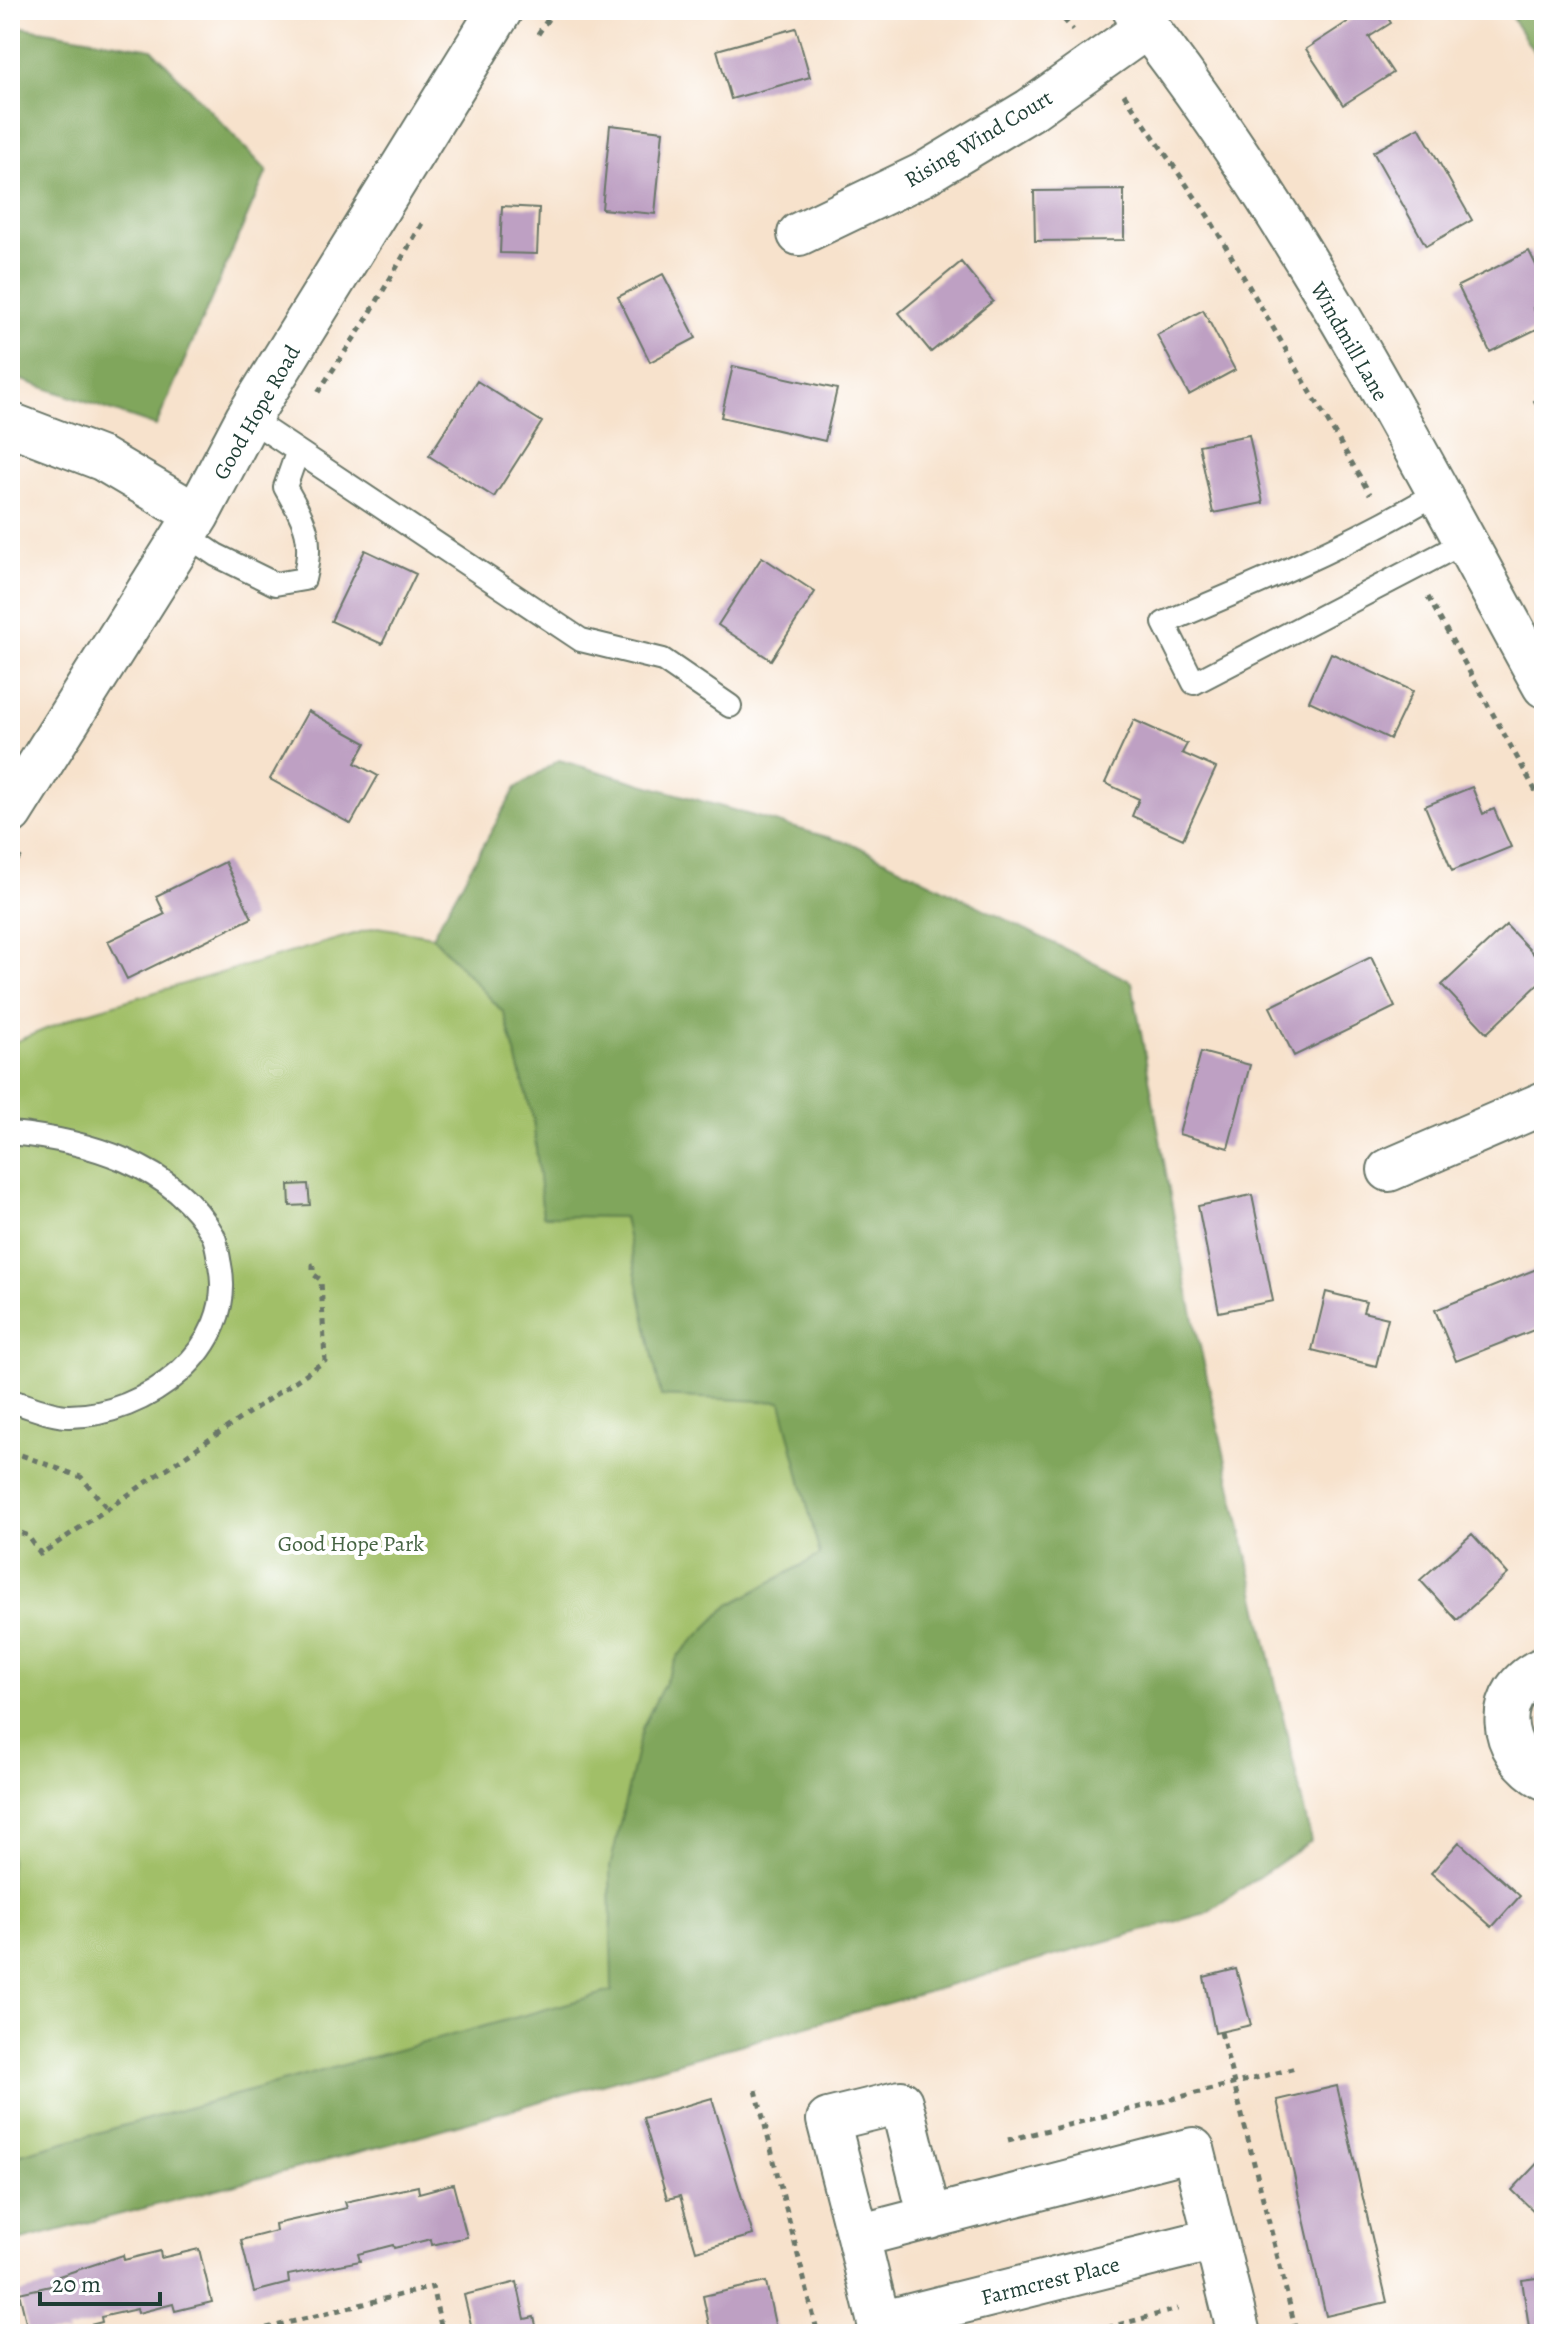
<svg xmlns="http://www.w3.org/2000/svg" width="1554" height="2344" viewBox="0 0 1554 2344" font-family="Alegreya,serif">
  <rect width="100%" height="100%" fill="#fff"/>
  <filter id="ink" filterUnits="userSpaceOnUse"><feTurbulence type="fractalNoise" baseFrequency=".0125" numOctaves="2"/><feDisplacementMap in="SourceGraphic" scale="16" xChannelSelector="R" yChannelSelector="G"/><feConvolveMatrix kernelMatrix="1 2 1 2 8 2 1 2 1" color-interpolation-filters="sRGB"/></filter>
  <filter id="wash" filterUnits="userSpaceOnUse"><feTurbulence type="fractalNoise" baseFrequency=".006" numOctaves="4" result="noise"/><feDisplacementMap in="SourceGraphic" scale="32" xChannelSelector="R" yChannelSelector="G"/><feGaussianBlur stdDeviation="1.8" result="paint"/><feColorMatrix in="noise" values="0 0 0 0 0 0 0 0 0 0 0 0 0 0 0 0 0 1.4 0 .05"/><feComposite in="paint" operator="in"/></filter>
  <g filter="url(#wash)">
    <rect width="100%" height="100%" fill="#f7e2cc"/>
    <path fill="#a1bf67" stroke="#607e4e" stroke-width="2" d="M378 927 432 936 504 1013 533 1118 543 1215 624 1217 662 1396 781 1401 820 1555 728 1606 678 1656 610 1867 613 1991 10 2157V1044L84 1013Z"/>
    <path fill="#80a65c" stroke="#507248" stroke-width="2" d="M1507 10H1544V68Z
      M10 25 152 49 267 171 156 426 10 376Z
      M559 760 855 845 1132 982 1185 1279 1311 1841 1206 1913 390 2144 10 2243V2157L612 1991 610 1867 642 1728 678 1656 728 1606 820 1555 781 1402 661 1396 624 1217 543 1216 533 1118 504 1013 432 936 516 788Z"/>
    <g id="blocks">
      <path fill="#bea0c3" d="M1366 10H1383L1391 23 1369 37 1393 73 1343 105 1306 49Z
        M796 28 810 77 731 99 717 50Z
        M610 125 663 131 655 214 602 209Z
        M1419 127 1472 220 1426 246 1373 152Z
        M1124 190V240L1035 241 1034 191Z
        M502 206 539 208 537 254 500 253Z
        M1529 251 1544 281V302L1533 308 1543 326 1490 352 1458 286Z
        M961 262 993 301 931 352 899 313Z
        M663 274 696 338 650 362 618 297Z
        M1203 310 1235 370 1189 395 1157 335Z
        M733 366 837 389 825 441 721 417Z
        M477 381 542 422 494 497 429 456Z
        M1544 396V422L1534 401Z
        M1249 435 1263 503 1213 513 1199 445Z
        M365 550 416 574 382 644 331 621Z
        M762 557 815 592 771 660 718 625Z
        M1331 653 1413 691 1390 739 1309 701Z
        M308 711 366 743 355 763 378 776 351 824 270 779Z
        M1134 720 1187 744 1182 753 1216 768 1183 839 1132 816 1139 799 1105 783Z
        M1472 787 1483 814 1494 809 1511 847 1452 871 1425 806Z
        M225 862 252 918 127 979 108 941 165 914 156 896Z
        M1506 925 1544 965V979L1487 1033 1442 985Z
        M1371 957 1395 1007 1294 1056 1270 1007Z
        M1201 1052 1250 1065 1228 1148 1179 1134Z
        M308 1184 310 1205 290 1206 289 1185Z
        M1252 1195 1273 1301 1219 1312 1198 1206Z
        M1539 1268 1544 1281V1326L1456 1361 1435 1310Z
        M1326 1292 1366 1302 1363 1312 1388 1318 1376 1366 1312 1350Z
        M1472 1534 1508 1574 1457 1620 1420 1580Z
        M1459 1842 1520 1896 1492 1927 1431 1873Z
        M1236 1969 1251 2025 1215 2033 1204 1977Z
        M1337 2086 1387 2302 1326 2316 1277 2100Z
        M712 2098 753 2235 696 2251 680 2196 667 2199 643 2118Z
        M1544 2156V2221L1512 2190Z
        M453 2184 467 2237 432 2245 431 2239 394 2248 393 2245 358 2254 360 2261 288 2275 289 2283 254 2292 241 2240 276 2231 275 2224 347 2208 345 2202 418 2186 419 2193Z
        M199 2249 212 2302 175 2311 173 2304 138 2313 137 2309 101 2317 102 2322 67 2331 68 2334H29L19 2293 55 2285 53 2278 123 2255 124 2260 160 2251 161 2258Z
        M1544 2277V2334H1530L1522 2280Z
        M517 2282 525 2319 534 2317 538 2334H482L481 2330 473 2333 464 2295Z
        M766 2282 777 2334H711L703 2296Z"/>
    </g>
  </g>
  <g filter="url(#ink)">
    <use href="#blocks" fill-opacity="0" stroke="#6b7769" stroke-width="2"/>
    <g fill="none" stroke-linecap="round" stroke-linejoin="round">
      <defs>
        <path id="lane" d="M248 418 581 640 663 660 730 706
          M1437 493C1350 545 1257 584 1164 623L1194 683 1465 542
          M185 534 216 555 275 584 304 579C314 537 306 524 285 487L297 453
          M10 1133C84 1140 174 1164 213 1235 217 1243 218 1255 220 1265 237 1349 145 1416 69 1416 50 1416 28 1405 10 1401"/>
        <path id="street" d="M1134 10C1297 217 1417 455 1544 686
          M799 234 922 175 1030 110 1147 27
          M10 424 102 459 197 515
          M1389 1170 1544 1103
          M1544 1668C1490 1692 1498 1752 1544 1778
          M858 2236 828 2120 901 2102 930 2218
          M1215 2239 879 2323 858 2236 1193 2149 1239 2334"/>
        <path id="secondary" d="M10 812 197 515 248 418 500 10"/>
      </defs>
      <use href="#lane" stroke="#6b7769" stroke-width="26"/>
      <use href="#street" stroke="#6b7769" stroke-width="46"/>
      <use href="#secondary" stroke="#6b7769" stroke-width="48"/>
      <path stroke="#6b7769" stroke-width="5" stroke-dasharray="6 6" stroke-linecap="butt" d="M1056 10 1073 30
        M538 34 554 10
        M1124 94 1208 216 1370 494
        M318 392 365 322 424 220
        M1428 597 1544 806
        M10 870 24 851
        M10 1451 81 1477 108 1509
        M10 1529 27 1535 41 1554 325 1361 321 1280 313 1274V1265L319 1264
        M1221 2032 1297 2334
        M756 2090 818 2334
        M1008 2140 1296 2068
        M243 2334 432 2287 443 2334
        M1084 2334 1178 2309"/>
      <use href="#lane" stroke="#fff" stroke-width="22"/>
      <use href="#street" stroke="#fff" stroke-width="42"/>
      <use href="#secondary" stroke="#fff" stroke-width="44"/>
    </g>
  </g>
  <g text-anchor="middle" stroke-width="8" stroke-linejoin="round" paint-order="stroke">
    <g font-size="22" fill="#1f3d34" stroke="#fff">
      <text transform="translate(978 138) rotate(-31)" y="8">Rising Wind Court</text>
      <text transform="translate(1350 341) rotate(60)" y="8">Windmill Lane</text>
      <text transform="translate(256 412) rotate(-60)" y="8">Good Hope Road</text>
      <text transform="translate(1050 2280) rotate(-14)" y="8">Farmcrest Place</text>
    </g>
    <g font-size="22" fill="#466443" stroke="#fff">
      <text x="351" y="1551">Good Hope Park</text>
    </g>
  </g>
  <rect width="1554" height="2344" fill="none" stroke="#fff" stroke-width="40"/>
  <path d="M40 2292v12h120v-12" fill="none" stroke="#1f3d34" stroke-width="4"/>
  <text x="52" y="2292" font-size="24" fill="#1f3d34" stroke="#ffffff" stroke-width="6" paint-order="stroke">20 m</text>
</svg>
